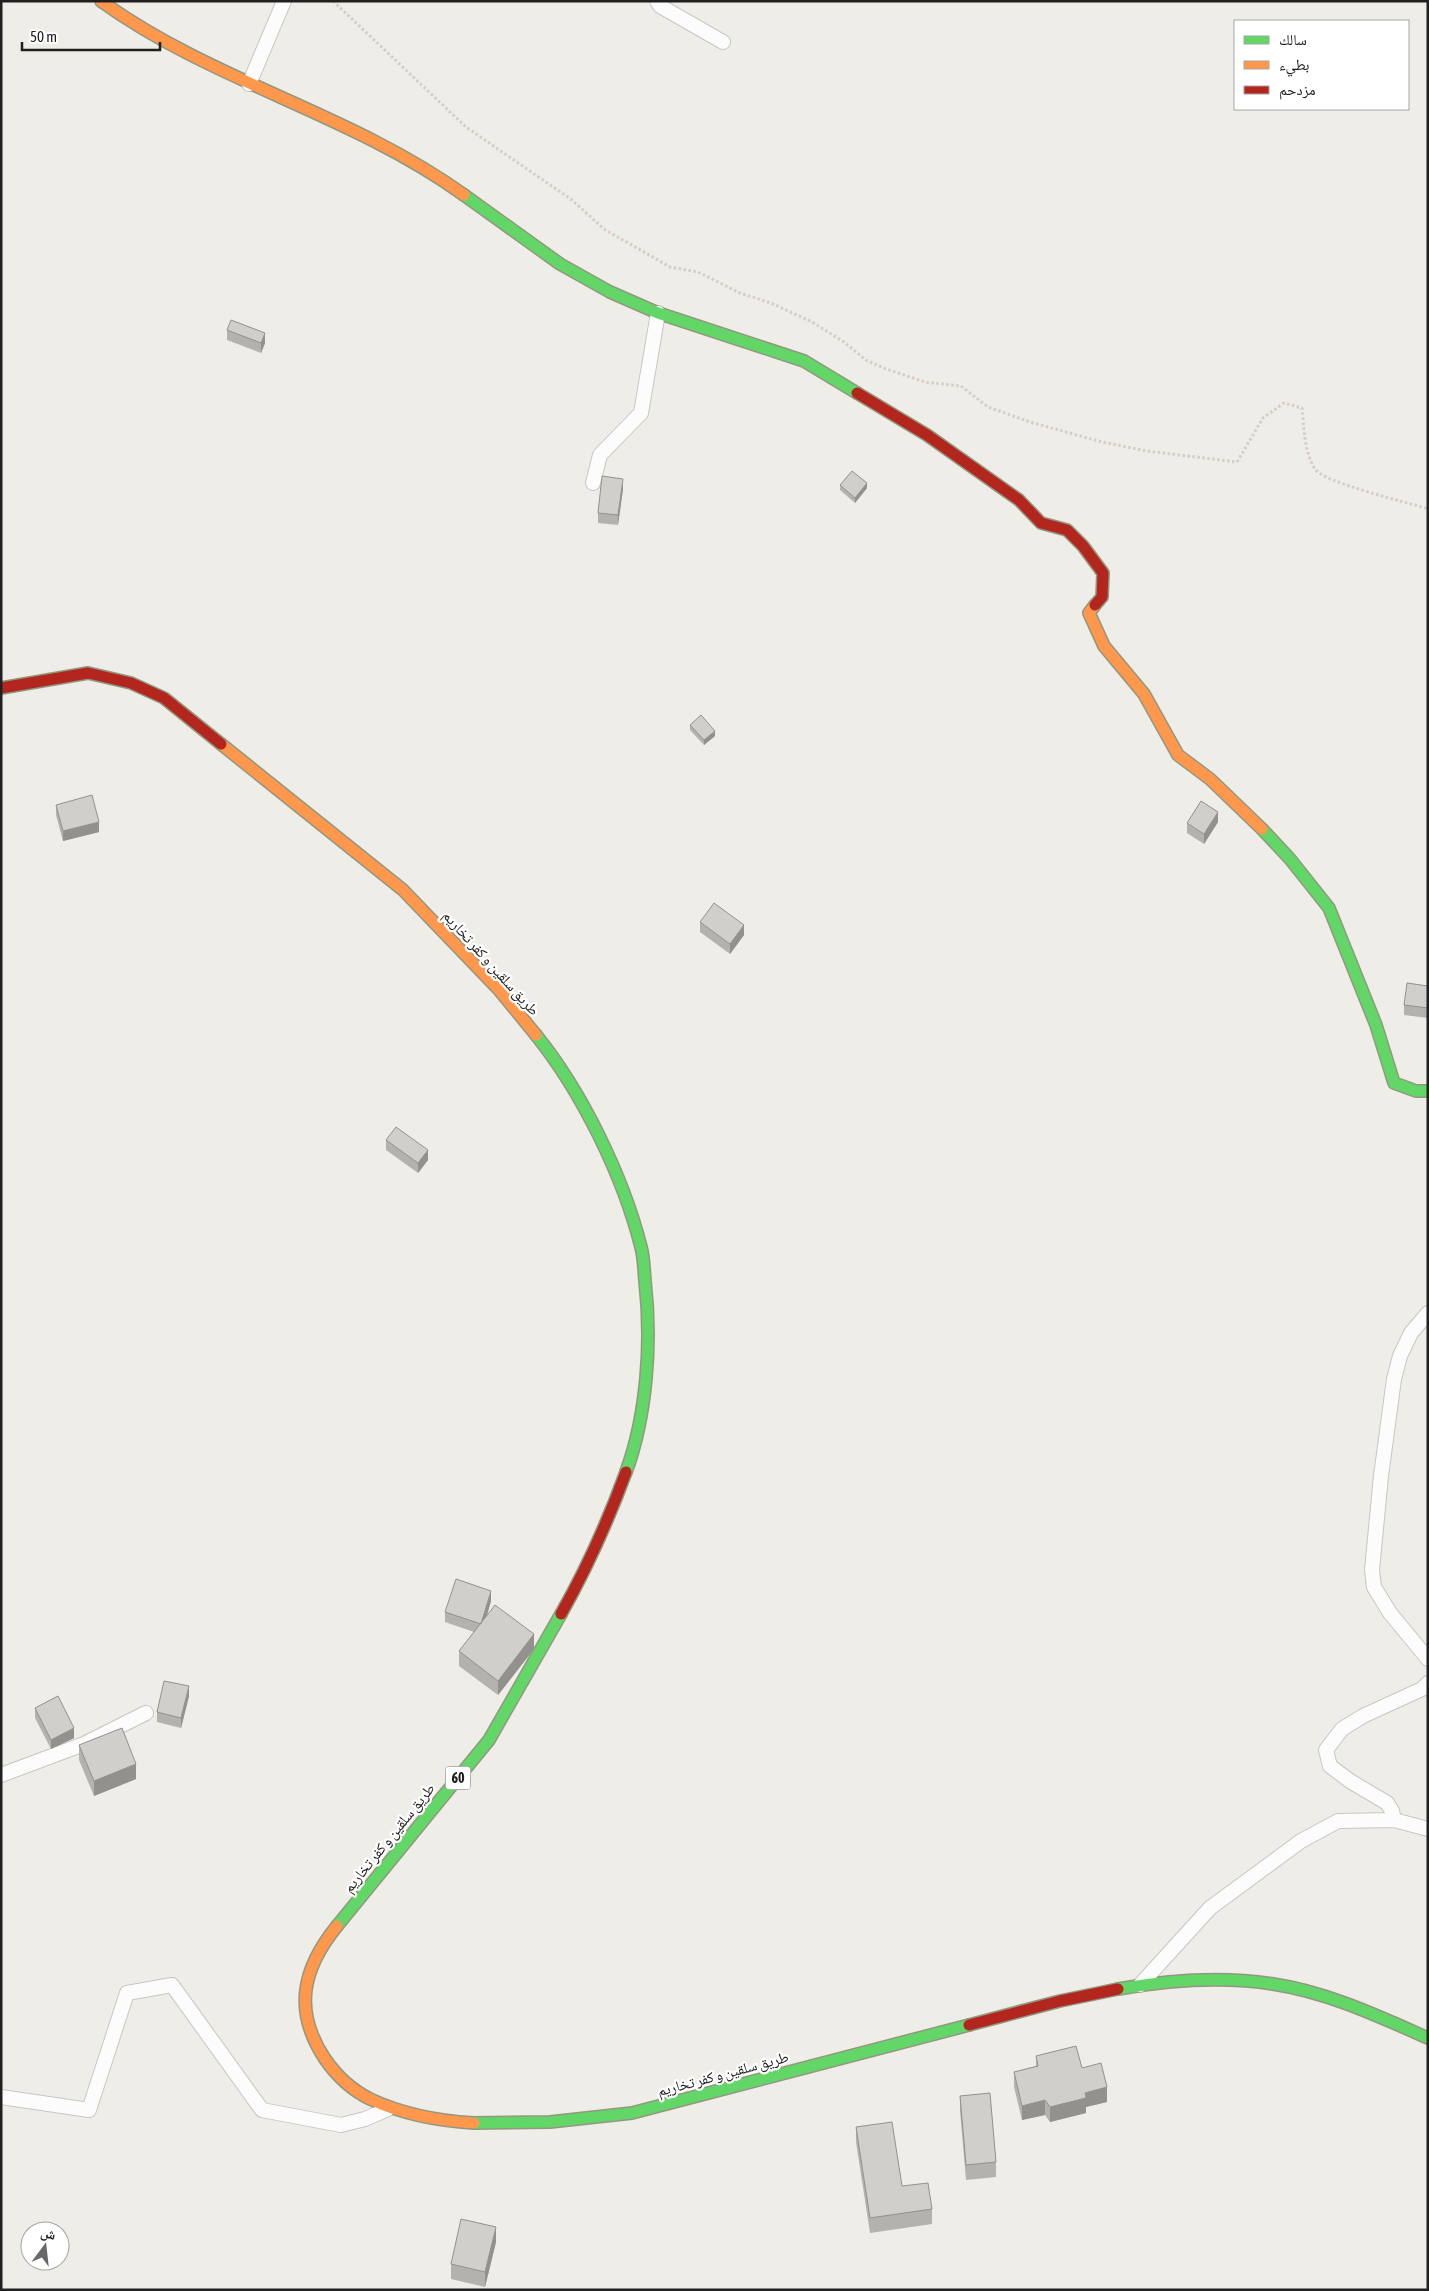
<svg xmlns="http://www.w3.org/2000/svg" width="1429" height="2291" viewBox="0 0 1429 2291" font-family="'Asap Condensed','Noto Naskh Arabic',sans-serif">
  <rect width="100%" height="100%" fill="#eeede8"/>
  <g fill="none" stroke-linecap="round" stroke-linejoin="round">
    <defs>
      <path id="street" d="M657 1 660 6 723 42
        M249 84 284 1
        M593 483 600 455 641 413 658 313
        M1428 1313 1411 1333 1400 1356 1394 1379 1381 1476 1372 1570 1374 1587 1390 1613 1428 1659
        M1 1775 84 1744 146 1713
        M1394 1820 1392 1811 1387 1803 1350 1781 1330 1766 1326 1750 1342 1729 1363 1716 1422 1689 1428 1683
        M1140 1985 1210 1908 1301 1841 1338 1821 1394 1820 1428 1829
        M1 2097 89 2110 127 1993 172 1985 262 2110 341 2125 365 2119 388 2109"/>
      <path id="fast" d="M464 195 560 264 610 292 658 313 804 361 857 393
        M1262 829 1290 859 1329 908 1376 1025 1394 1083 1416 1091H1428
        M536 1035C582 1092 623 1176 641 1247 644 1258 644 1270 645 1281 652 1342 647 1415 626 1472
        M337 1926 489 1740 561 1614
        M1118 1989C1169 1980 1222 1976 1273 1984 1327 1992 1378 2016 1428 2038
        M474 2123 550 2122 632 2113 969 2025"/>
      <path id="slow" d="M101 1C213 82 352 114 464 195
        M1095 605 1089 613 1104 646 1144 694 1178 755 1210 779 1262 829
        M221 744 403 890 500 991 536 1035
        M337 1926C302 1969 293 2011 325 2059 336 2075 352 2090 370 2099 402 2114 439 2121 474 2123"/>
      <path id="jam" d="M857 393 927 435 1019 500 1041 523 1067 530 1083 546 1103 573 1102 597 1095 605
        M1 688 88 673 131 683 164 698 221 744
        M561 1614C587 1568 608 1521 626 1472
        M969 2025 1060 2001 1118 1989"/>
    </defs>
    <use href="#street" stroke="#c7c6c4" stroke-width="16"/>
    <use href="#fast" stroke="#929880" stroke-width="14"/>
    <use href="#slow" stroke="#929880" stroke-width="14"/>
    <use href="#jam" stroke="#929880" stroke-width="14"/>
    <path stroke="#d7ccc8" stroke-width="3" stroke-dasharray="2.5 2.5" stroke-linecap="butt" d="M333 1 466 127 572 200 604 229 670 267 698 272 740 293 771 303 812 322 844 342 866 360 886 369 925 382 961 386 988 407 1030 422 1102 442 1147 451 1237 462 1263 418 1284 403 1302 408C1304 427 1304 452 1315 469 1324 483 1407 502 1428 509"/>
    <use href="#street" stroke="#fcfcfc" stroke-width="14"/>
    <use href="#fast" stroke="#63d668" stroke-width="11"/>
    <use href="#slow" stroke="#ff974d" stroke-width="11"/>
    <use href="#jam" stroke="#b3261e" stroke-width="11"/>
  </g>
  <path fill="#b3b2af" d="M227 330 265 343 261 353 227 340Z
    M840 485 867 488 855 503 840 490Z
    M623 489 618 525 598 523V513Z
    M690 725 715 736 704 745 690 730Z
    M56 805 99 832 63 841 56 815Z
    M1218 822 1204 844 1187 833V823Z
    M700 922 744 935 730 954 700 932Z
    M1428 986V1018L1404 1015V1005Z
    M386 1140 428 1160 418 1173 386 1150Z
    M491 1601 487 1616 534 1649 498 1695 459 1666V1651L474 1632 445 1622V1612Z
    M189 1696 181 1728 157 1722V1712Z
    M35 1708 74 1738 51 1749 35 1718Z
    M79 1745 136 1779 94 1796 79 1760Z
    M1036 2056 1082 2068 1107 2102 1086 2107V2113L1050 2122 1045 2115 1022 2120 1014 2087V2072L1036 2066Z
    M960 2096 996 2162V2177L966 2180 960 2111Z
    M856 2127 902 2186 932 2209V2224L870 2233 856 2142Z
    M496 2242 485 2287 451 2279V2264Z"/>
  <path fill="#92918e" d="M265 333V343L261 353V343Z
    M623 479V489L618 525V515Z
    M867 483V488L855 503V498Z
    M715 731V736L704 745V740Z
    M1218 812V822L1204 844V834Z
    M99 822V832L63 841V831Z
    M744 925V935L730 954V944Z
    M428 1150V1160L418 1173V1163Z
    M491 1591V1601L481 1634V1624Z
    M534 1634V1649L498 1695V1681Z
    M189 1686V1696L181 1728V1718Z
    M74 1728V1738L51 1749V1740Z
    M136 1764V1779L94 1796V1781Z
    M1107 2087V2102L1086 2107V2113L1050 2122V2107L1085 2093Z
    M1045 2100V2115L1022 2120V2106Z
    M496 2227V2242L485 2287V2272Z"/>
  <path fill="#d0cfcb" stroke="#92918e" d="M231 320 265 333 261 343 227 330Z
    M852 471 867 483 855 498 840 485Z
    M602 476 623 479 618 515 598 513Z
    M701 715 715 731 704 740 690 725Z
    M92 795 99 822 63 831 56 805Z
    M1201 801 1218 812 1204 834 1187 823Z
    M714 903 744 925 730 944 700 922Z
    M1407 983 1428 986V1008L1404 1005Z
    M396 1127 428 1150 418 1163 386 1140Z
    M456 1579 491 1591 481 1624 445 1612Z
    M495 1605 534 1634 498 1681 459 1651Z
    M164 1681 189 1686 181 1718 157 1712Z
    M58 1696 74 1728 51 1740 35 1708Z
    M122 1728 136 1764 94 1781 79 1745Z
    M1076 2046 1082 2068 1101 2063 1107 2087 1085 2093 1086 2098 1050 2107 1045 2100 1022 2106 1014 2072 1038 2066 1036 2056Z
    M990 2093 996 2162 966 2165 960 2096Z
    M892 2122 902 2186 928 2183 932 2209 870 2218 856 2127Z
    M461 2219 496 2227 485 2272 451 2264Z"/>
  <g text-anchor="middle" stroke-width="4.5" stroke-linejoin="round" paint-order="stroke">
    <rect fill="#fff" stroke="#636363" stroke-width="1" x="445.5" y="1766.5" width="25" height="23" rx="4"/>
    <g font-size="14" font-weight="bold" fill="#202020">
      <text x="458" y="1783">60</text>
    </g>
    <g font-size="15" fill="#202020" stroke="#fff">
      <text transform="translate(491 963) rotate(48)" y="5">طريق سلقين و كفر تخاريم</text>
      <text transform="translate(389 1838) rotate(-51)" y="5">طريق سلقين و كفر تخاريم</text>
      <text transform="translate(723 2074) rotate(-15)" y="5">طريق سلقين و كفر تخاريم</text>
    </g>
  </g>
  <rect width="1429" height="2291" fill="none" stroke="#202020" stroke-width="5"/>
  <rect x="1234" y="20" width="175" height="90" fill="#ffffff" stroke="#a6a6a6"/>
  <rect x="1244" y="36" width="25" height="8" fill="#63d668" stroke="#a6a6a6"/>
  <text x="1279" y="45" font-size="15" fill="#202020">سالك</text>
  <rect x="1244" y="61" width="25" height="8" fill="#ff974d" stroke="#a6a6a6"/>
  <text x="1279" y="70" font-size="15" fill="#202020">بطيء</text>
  <rect x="1244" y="86" width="25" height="8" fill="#b3261e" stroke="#a6a6a6"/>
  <text x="1279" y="95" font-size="15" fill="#202020">مزدحم</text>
  <g transform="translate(45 2246) rotate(15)"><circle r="24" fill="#ffffff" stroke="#a6a6a6"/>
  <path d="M0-4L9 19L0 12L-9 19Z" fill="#686866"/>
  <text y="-8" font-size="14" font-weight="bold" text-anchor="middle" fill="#202020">ش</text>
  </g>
  <path d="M22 42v8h138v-8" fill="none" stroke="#202020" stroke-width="2.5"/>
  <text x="30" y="42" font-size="15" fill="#202020" stroke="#ffffff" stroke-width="4" paint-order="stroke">50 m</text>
</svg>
